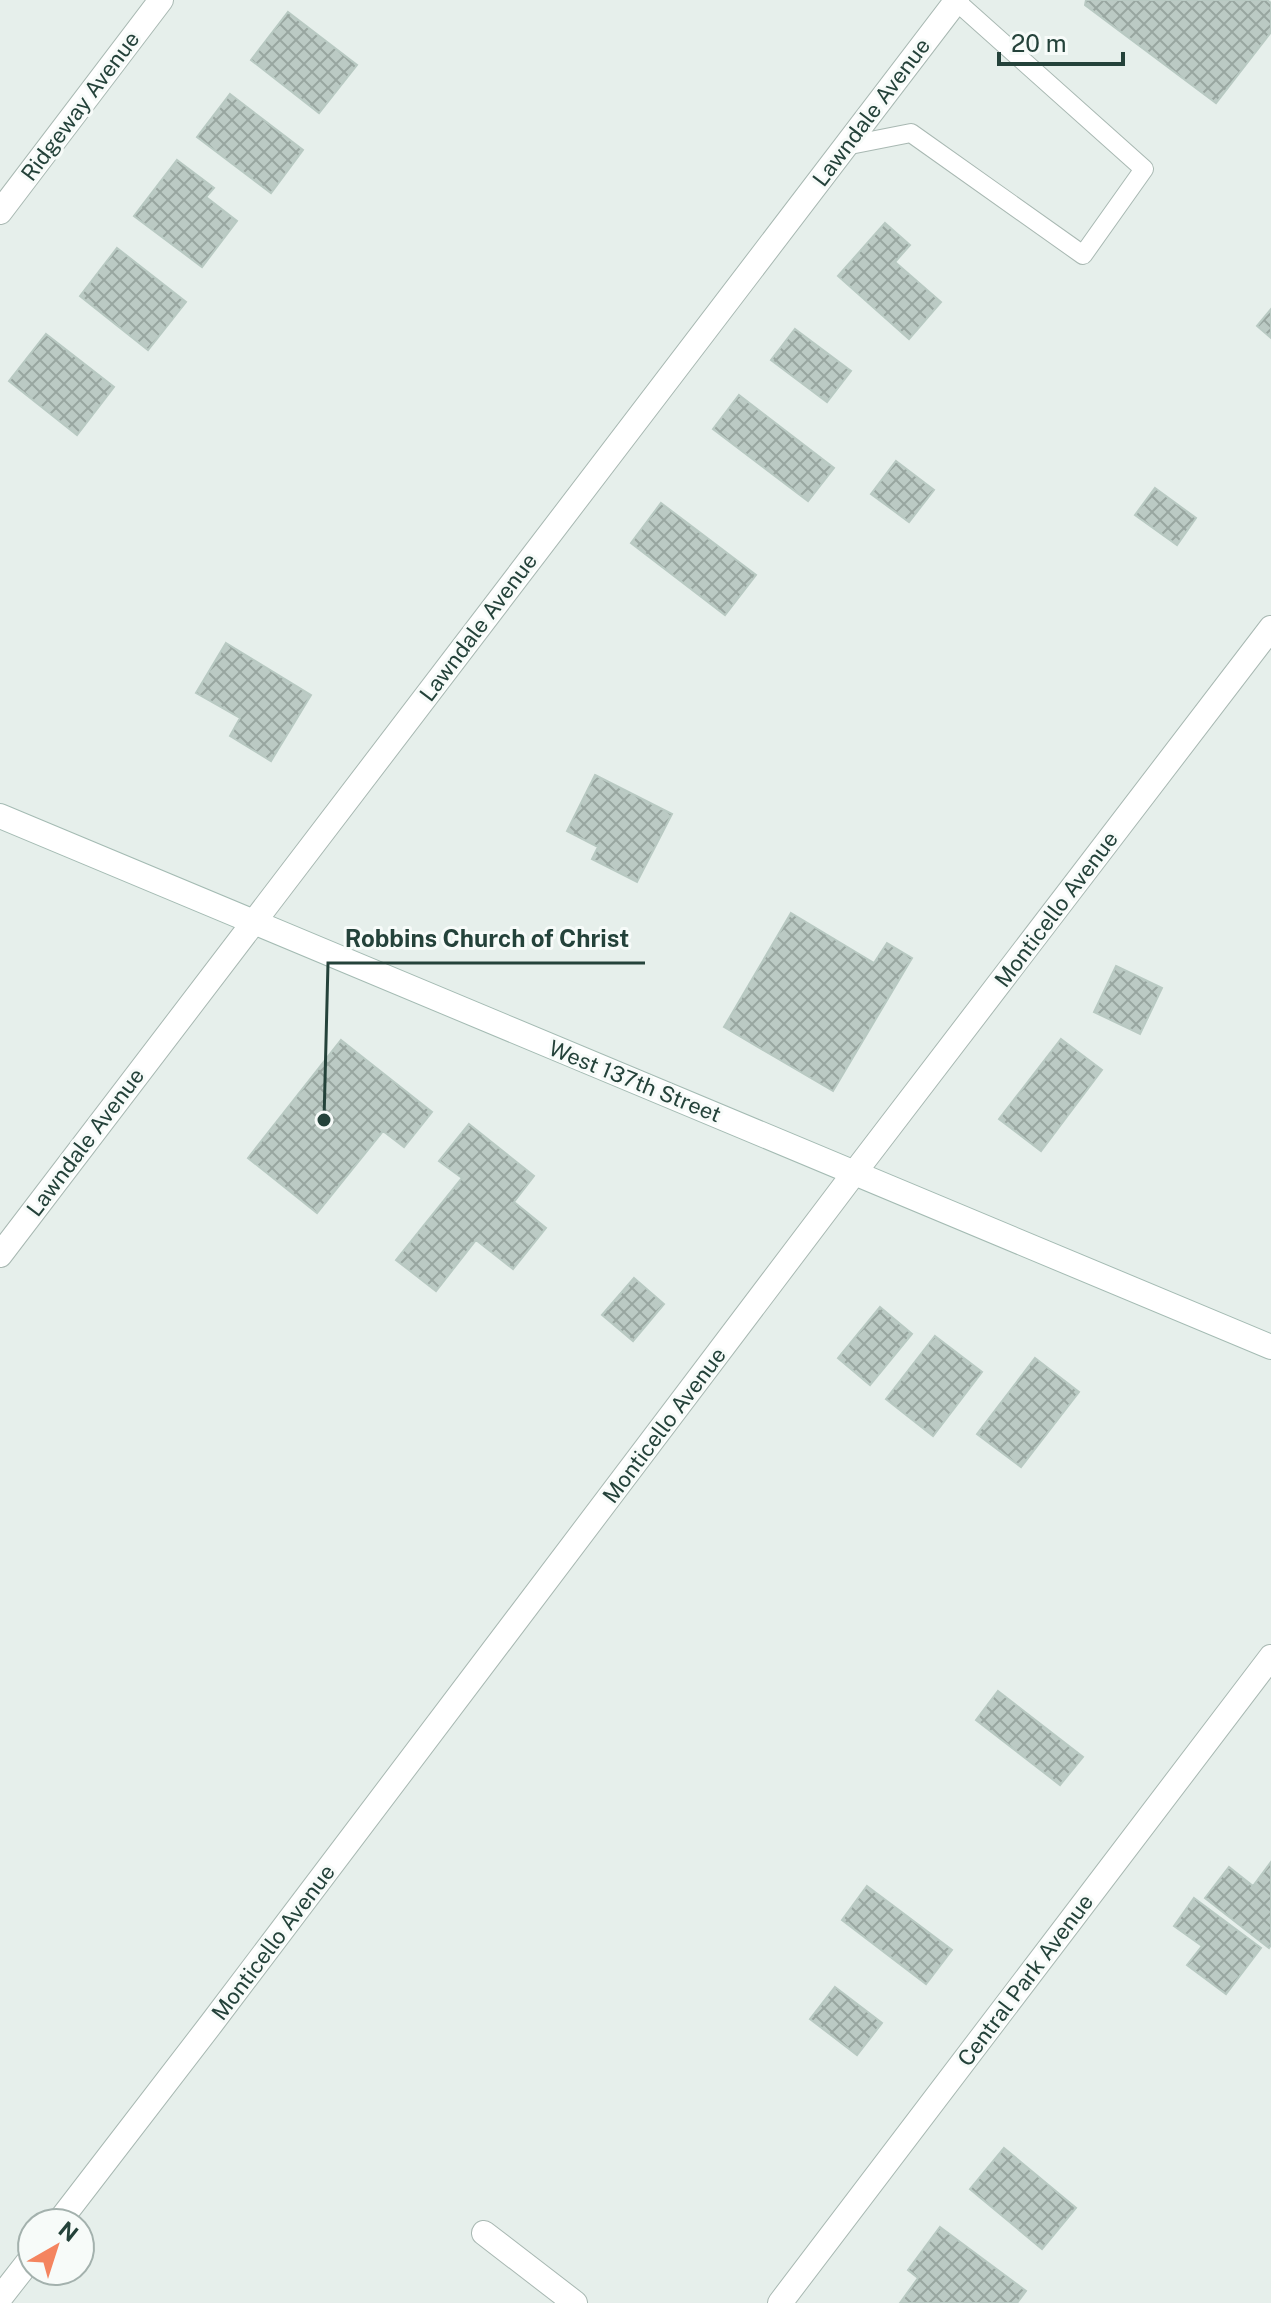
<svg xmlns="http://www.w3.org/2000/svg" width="1271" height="2303" viewBox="0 0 1271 2303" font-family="'Public Sans',sans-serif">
  <defs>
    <pattern id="building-cross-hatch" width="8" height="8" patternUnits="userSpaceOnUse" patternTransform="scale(2)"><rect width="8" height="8" fill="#bbcac4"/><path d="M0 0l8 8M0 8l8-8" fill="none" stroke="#98a6a0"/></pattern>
  </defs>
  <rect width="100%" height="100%" fill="#e6efeb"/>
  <path fill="url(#building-cross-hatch)" stroke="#b8c9c2" stroke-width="2" d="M1086 0H1267L1271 3V32L1216 103 1085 5Z
    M288 12 357 65 319 113 251 60Z
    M230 94 303 150 271 193 197 137Z
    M177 160 214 188 206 197 237 221 202 267 134 216Z
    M885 223 910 245 895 262 941 302 909 339 838 276Z
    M117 248 186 302 148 350 80 296Z
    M1271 309V338L1257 326Z
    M795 329 851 371 827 402 771 360Z
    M46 334 114 387 77 435 9 381Z
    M739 395 834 468 808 501 713 429Z
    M896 461 934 490 909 522 871 494Z
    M1155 488 1196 518 1177 545 1135 515Z
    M661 503 756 575 725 615 631 543Z
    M226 643 311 695 271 761 230 736 240 718 196 693Z
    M595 775 672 814 637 882 592 859 598 847 567 831Z
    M791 913 874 963 887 943 912 958 833 1091 724 1027Z
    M1116 966 1162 988 1140 1034 1094 1012Z
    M1061 1039 1102 1070 1041 1151 999 1119Z
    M341 1040 432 1112 404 1147 383 1131 317 1213 248 1158Z
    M469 1124 534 1176 514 1202 546 1228 513 1269 476 1240 436 1291 396 1260 462 1178 439 1161Z
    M634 1278 664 1304 633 1341 602 1315Z
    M880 1307 912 1334 870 1385 838 1358Z
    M935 1336 982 1372 933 1436 886 1399Z
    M1035 1358 1079 1392 1021 1467 977 1434Z
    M998 1691 1083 1757 1060 1785 976 1720Z
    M1271 1862V1945L1269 1948 1205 1898 1229 1867 1253 1886Z
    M867 1886 952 1950 926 1984 842 1920Z
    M1194 1898 1261 1948 1226 1994 1187 1965 1202 1946 1174 1926Z
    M835 1987 882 2023 857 2055 810 2019Z
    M1004 2148 1076 2208 1042 2249 970 2189Z
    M940 2227 1026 2291 1017 2303H900L918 2278 908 2270Z"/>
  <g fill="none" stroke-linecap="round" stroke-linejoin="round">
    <defs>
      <path id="lane" d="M845 146 911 133 1083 255 1144 169 956 1"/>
      <path id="street" d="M0 212 161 0
        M0 1255 957 0
        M58 2223 211 2024 855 1172 1271 628
        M484 2233 575 2303
        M0 2298 32 2257
        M780 2303 1271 1657"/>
      <path id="secondary" d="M0 816 1271 1347"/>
    </defs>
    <use href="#lane" stroke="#a8b8b2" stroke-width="20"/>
    <use href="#street" stroke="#a8b8b2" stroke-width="26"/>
    <use href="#secondary" stroke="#a4bbb3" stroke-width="26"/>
    <use href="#lane" stroke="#fff" stroke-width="18"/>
    <use href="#street" stroke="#fff" stroke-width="24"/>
    <use href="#secondary" stroke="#fff" stroke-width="24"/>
  </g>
  <g text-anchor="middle" stroke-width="6" stroke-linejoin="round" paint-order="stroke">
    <g font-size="22" fill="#24423a" stroke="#f7fbf9">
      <text transform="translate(80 106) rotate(-53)" y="8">Ridgeway Avenue</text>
      <text transform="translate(871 112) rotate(-53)" y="8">Lawndale Avenue</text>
      <text transform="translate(478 627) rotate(-53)" y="8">Lawndale Avenue</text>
      <text transform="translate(1056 909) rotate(-53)" y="8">Monticello Avenue</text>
      <text transform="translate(635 1081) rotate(22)" y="8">West 137th Street</text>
      <text transform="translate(85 1142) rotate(-53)" y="8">Lawndale Avenue</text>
      <text transform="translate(664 1425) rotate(-53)" y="8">Monticello Avenue</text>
      <text transform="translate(273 1942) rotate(-53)" y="8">Monticello Avenue</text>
      <text transform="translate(1025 1980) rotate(-53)" y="8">Central Park Avenue</text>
    </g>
  </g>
  <path fill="none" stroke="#24423a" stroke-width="3" d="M324 1120L328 963H645"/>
  <circle fill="#24423a" stroke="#f7fbf9" stroke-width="3" cx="324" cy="1120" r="8"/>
  <g font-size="24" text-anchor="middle" font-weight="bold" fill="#24423a" stroke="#f7fbf9" stroke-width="6" stroke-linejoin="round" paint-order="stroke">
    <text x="487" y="947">Robbins Church of Christ</text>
  </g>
  <g transform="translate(56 2247) rotate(39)"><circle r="38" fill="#f7fbf9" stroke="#a3b1ad" stroke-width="2"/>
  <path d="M0-6L14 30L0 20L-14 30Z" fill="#f4845f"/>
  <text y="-12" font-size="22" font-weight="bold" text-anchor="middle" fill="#24423a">N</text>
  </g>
  <path d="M999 52v12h124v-12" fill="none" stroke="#24423a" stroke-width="4"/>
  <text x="1011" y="52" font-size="24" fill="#24423a" stroke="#f7fbf9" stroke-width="6" paint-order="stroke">20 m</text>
</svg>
